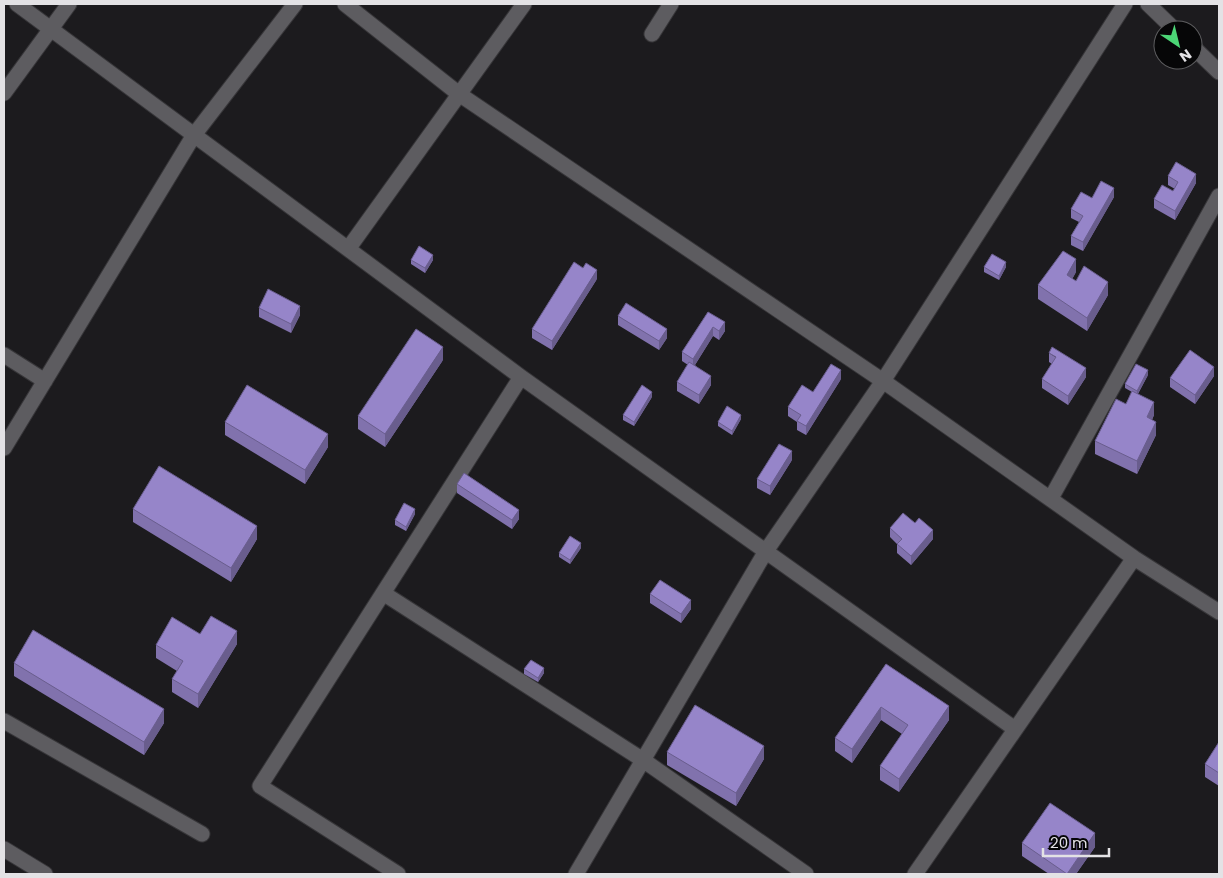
<svg xmlns="http://www.w3.org/2000/svg" width="1223" height="878" viewBox="0 0 1223 878" font-family="Poppins,sans-serif">
  <rect width="100%" height="100%" fill="#1c1b1e"/>
  <g fill="none" stroke-linecap="round" stroke-linejoin="round">
    <defs>
      <path id="minor" d="M17 4 521 377 1015 729
        M345 4 459 94 883 381 1134 558 1219 612
        M1148 4 1175 30
        M652 34 671 4
        M1193 47 1219 72
        M4 93 69 4
        M348 249 524 4
        M4 355 45 381
        M4 448 194 135 295 4
        M1051 498 1219 196
        M383 593 643 760 806 874
        M4 721 202 834
        M4 849 45 874
        M398 874 260 786 521 377
        M576 874 766 551 883 381 1125 4
        M915 874 1134 558"/>
    </defs>
    <use href="#minor" stroke="#373639" stroke-width="17"/>
    <use href="#minor" stroke="#5d5c60" stroke-width="15"/>
  </g>
  <path fill="#8172ad" d="M1168 176 1196 183 1175 220 1154 208V199L1173 191 1175 189 1168 185Z
    M1114 197 1083 251 1071 245V236L1079 222 1071 218V209L1092 198Z
    M411 260H433L425 273 411 264Z
    M984 267H1006L999 280 984 272Z
    M1076 272 1072 279 1108 295 1087 331 1038 299V285Z
    M597 279 552 350 532 338V329Z
    M259 308 300 315 291 333 259 317Z
    M708 312 725 331 719 340 713 336 695 365 711 385 699 404 677 391V382L688 365 682 361V352Z
    M618 316 667 338 659 350 618 325Z
    M1049 353 1086 377 1068 405 1042 388V379L1052 364 1049 362Z
    M443 360 385 447 358 429V416Z
    M1148 375 1138 394 1154 415 1152 420 1156 435 1137 474 1095 454V441L1126 404 1132 392 1125 388V384Z
    M1214 376 1195 404 1170 387V378Z
    M841 379 806 435 797 430V422L788 416V407L813 392Z
    M652 397 634 426 623 420V415Z
    M741 419 732 435 718 426V422Z
    M225 422 328 447 305 484 225 435Z
    M792 460 770 495 757 488V479Z
    M457 484 519 519 512 529 457 493Z
    M133 509 257 539 231 582 133 522Z
    M415 514 406 531 395 525V520Z
    M890 528 933 539 911 565 897 553V544L890 537Z
    M581 548 570 564 559 557V553Z
    M650 594 691 609 681 623 650 603Z
    M200 634 237 644 198 708 172 692V679L177 671 156 658V645Z
    M14 663 164 723 144 755 14 676Z
    M886 664 949 720 899 792 880 780V766L902 734 881 720 852 763 835 751V738Z
    M524 669 544 673 538 682 524 674Z
    M1219 742V786L1205 777V764Z
    M667 752 764 759 736 806 667 765Z
    M1022 843 1095 847 1076 874H1049L1022 856Z"/>
  <path fill="#695d8d" d="M1196 174V183L1175 220V211Z
    M1114 188V197L1083 251V242Z
    M433 255V260L425 273V268Z
    M1076 259V272L1067 289V275Z
    M1006 262V267L999 280V276Z
    M597 270V279L552 350V341Z
    M1108 282V295L1087 331V318Z
    M300 306V315L291 333V324Z
    M725 322V331L719 340V331Z
    M713 327V336L693 368V359Z
    M667 329V338L659 350V341Z
    M443 347V360L385 447V434Z
    M1214 367V376L1195 404V395Z
    M1086 368V377L1068 405V396Z
    M841 370V379L806 435V426Z
    M1148 370V375L1137 395V391Z
    M711 376V385L699 404V395Z
    M652 392V397L634 426V422Z
    M1154 402V415L1147 430V417Z
    M741 415V419L732 435V431Z
    M1156 422V435L1137 474V461Z
    M328 434V447L305 484V470Z
    M792 451V460L770 495V486Z
    M415 509V514L406 531V527Z
    M519 510V519L512 529V520Z
    M257 526V539L231 582V568Z
    M933 530V539L911 565V556Z
    M581 543V548L570 564V560Z
    M691 600V609L681 623V614Z
    M237 631V644L198 708V694Z
    M544 668V673L538 682V678Z
    M949 706V720L899 792V779Z
    M881 707V720L852 763V749Z
    M164 709V723L144 755V742Z
    M764 746V759L736 806V793Z
    M1095 833V847L1076 874H1067Z"/>
  <path fill="#9685c9" stroke="#695d8d" d="M1176 162 1196 174 1175 211 1154 199 1162 185 1173 191 1178 182 1168 176Z
    M1101 181 1114 188 1083 242 1071 236 1083 216 1071 209 1081 192 1092 198Z
    M419 246 433 255 425 268 411 260Z
    M1063 251 1076 259 1067 275 1076 281 1084 266 1108 282 1087 318 1038 285Z
    M992 254 1006 262 999 276 984 267Z
    M574 262 583 268 586 263 597 270 552 341 532 329Z
    M268 289 300 306 291 324 259 308Z
    M626 303 667 329 659 341 618 316Z
    M708 312 725 322 719 331 713 327 693 359 682 352Z
    M416 329 443 347 385 434 358 416Z
    M1052 347 1086 368 1068 396 1042 379 1056 357 1049 353Z
    M1190 350 1214 367 1195 395 1170 378Z
    M689 362 711 376 699 395 677 382Z
    M831 364 841 370 806 426 797 421 801 415 788 407 802 385 813 392Z
    M1136 364 1148 370 1137 391 1125 384Z
    M247 385 328 434 305 470 225 422Z
    M642 385 652 392 634 422 623 415Z
    M1132 391 1154 402 1147 417 1156 422 1137 461 1095 441 1116 399 1126 404Z
    M727 406 741 415 732 431 718 422Z
    M779 444 792 451 770 486 757 479Z
    M159 466 257 526 231 568 133 509Z
    M464 473 519 510 512 520 457 484Z
    M404 503 415 509 406 527 395 520Z
    M903 513 915 523 919 518 933 530 911 556 897 544 902 539 890 528Z
    M570 536 581 543 570 560 559 553Z
    M660 580 691 600 681 614 650 594Z
    M211 616 237 631 198 694 172 679 183 661 156 645 172 617 200 634Z
    M33 630 164 709 144 742 14 663Z
    M531 660 544 668 538 678 524 669Z
    M886 664 949 706 899 779 880 766 908 725 881 707 852 749 835 738Z
    M695 705 764 746 736 793 667 752Z
    M1219 742V773L1205 764Z
    M1050 803 1095 833 1067 874 1022 843Z"/>
  <rect width="1223" height="878" fill="none" stroke="#e3e2e5" stroke-width="10"/>
  <g transform="translate(1178 45) rotate(145)"><circle r="24" fill="#060607" stroke="#5e5e60"/>
  <path d="M0-4L9 19L0 12L-9 19Z" fill="#4cd676"/>
  <text y="-8" font-size="14" font-weight="bold" text-anchor="middle" fill="#e3e2e5">N</text>
  </g>
  <path d="M1043 848v8h66v-8" fill="none" stroke="#e3e2e5" stroke-width="2.5"/>
  <text x="1050" y="848" font-size="15" fill="#e3e2e5" stroke="#060607" stroke-width="4" paint-order="stroke">20 m</text>
</svg>
